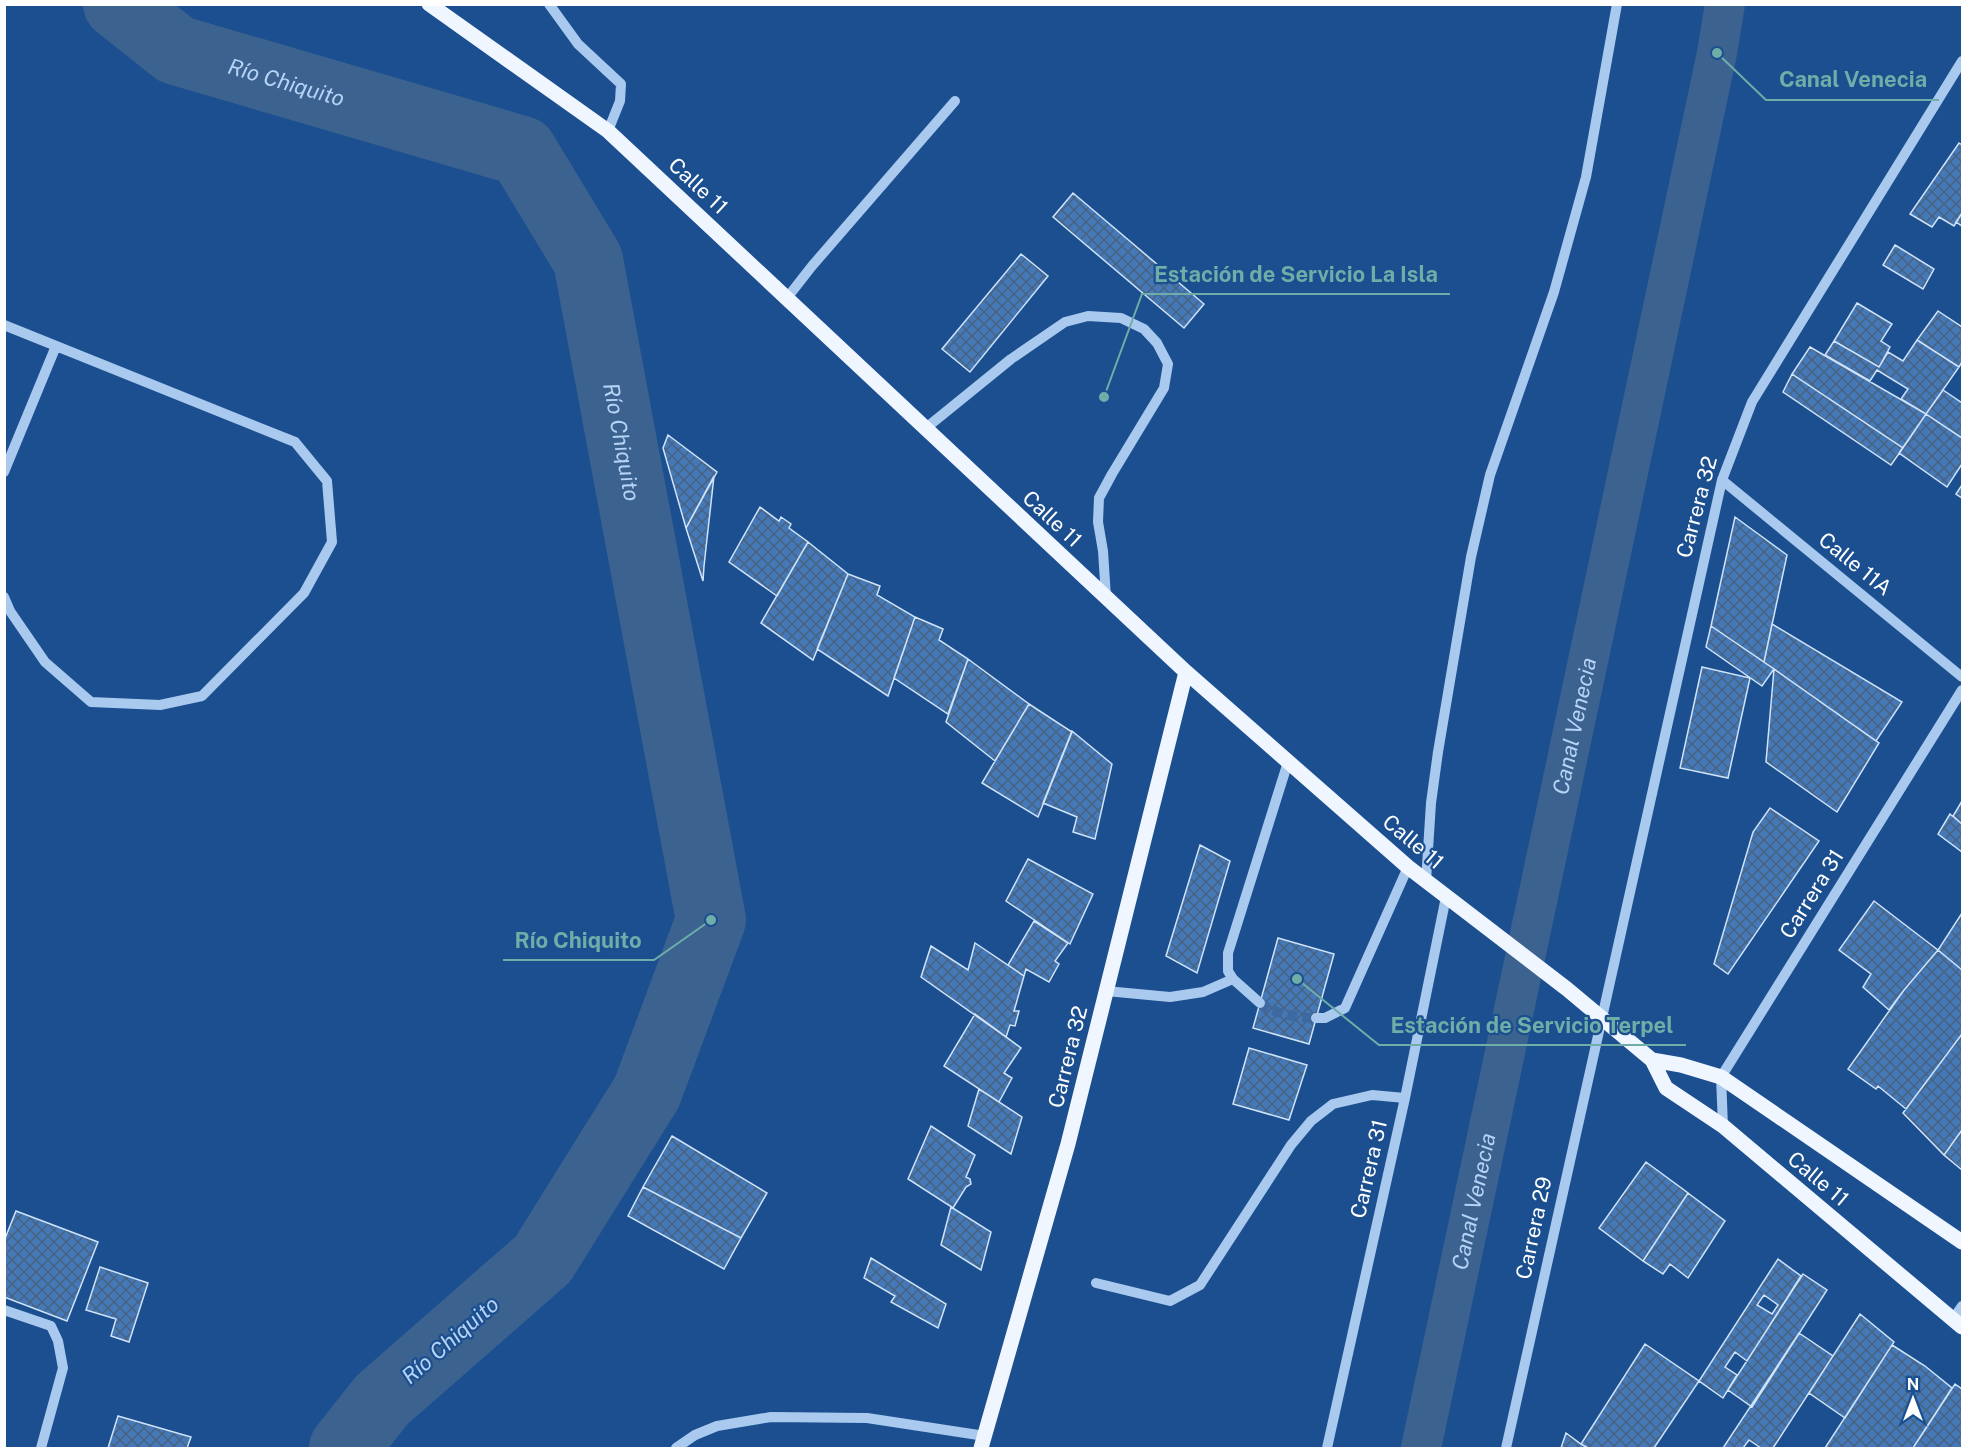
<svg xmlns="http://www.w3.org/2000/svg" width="1967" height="1453" viewBox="0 0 1967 1453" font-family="'Public Sans',sans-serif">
  <defs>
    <pattern id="building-cross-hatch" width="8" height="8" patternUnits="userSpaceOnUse" patternTransform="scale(1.5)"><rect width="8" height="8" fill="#4478b7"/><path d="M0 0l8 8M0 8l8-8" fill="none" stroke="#486282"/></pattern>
  </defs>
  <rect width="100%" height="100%" fill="#1b4f8f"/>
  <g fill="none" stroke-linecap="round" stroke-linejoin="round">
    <path stroke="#3c6290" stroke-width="40" id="s1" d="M1421 1448 1717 53 1725 4"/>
    <path stroke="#3c6290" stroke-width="70" id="s2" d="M118 4 176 50 522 151 588 260 711 920 647 1092 543 1259 382 1400 344 1448"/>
  </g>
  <path fill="url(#building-cross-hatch)" stroke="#cfe3fa" stroke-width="1.5" fill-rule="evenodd" d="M1959 143 1962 145V213L1954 226 1939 217 1932 227 1910 214Z
    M1073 193 1204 304 1184 328 1053 217Z
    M1962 213V226L1956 222Z
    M1895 245 1934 269 1923 289 1883 265Z
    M1021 254 1048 276 970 372 942 349Z
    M1857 303 1892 324 1881 341 1890 347 1879 367 1834 341Z
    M1938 311 1962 327V362L1959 367 1917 340Z
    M1917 340 1959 367 1926 414 1901 399 1908 389 1877 370 1870 381 1825 355 1834 341 1879 367 1888 352 1903 361Z
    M1810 347 1926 414 1903 448 1792 374Z
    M1792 374 1903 448 1891 465 1783 392Z
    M1943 390 1962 403V438L1926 414Z
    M1926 414 1962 438V464L1947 487 1899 453Z
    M668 435 717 472 686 528 663 448Z
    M714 476 704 566 703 581 686 528Z
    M1962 485V498L1956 494Z
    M760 507 779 521 781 517 791 524 789 528 808 542 777 596 729 562Z
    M1735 517 1787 555 1764 662 1711 626Z
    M808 542 848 574 813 660 761 623Z
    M848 574 880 586 877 595 915 617 888 696 817 649Z
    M915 617 943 629 939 640 968 659 948 714 894 678Z
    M1772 624 1902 702 1876 741 1764 662Z
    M1711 626 1774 669 1762 686 1706 647Z
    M968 659 1029 704 995 761 946 722Z
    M1702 667 1750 678 1728 778 1680 768Z
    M1774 669 1879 743 1837 812 1766 762Z
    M1029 704 1072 732 1038 817 982 783Z
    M1072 731 1112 764 1095 839 1073 832 1077 817 1043 803Z
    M1962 801V824L1953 816Z
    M1770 808 1819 841 1728 974 1714 964 1753 832Z
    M1950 814 1962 824V852L1938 834Z
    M1200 845 1230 861 1197 973 1166 956Z
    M1028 859 1093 894 1070 944 1006 901Z
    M1874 901 1938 950 1904 990 1889 1010 1863 987 1871 974 1839 950Z
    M1962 913V970L1938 950Z
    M1034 921 1068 943 1055 961 1059 964 1049 982 1026 969 1024 976 1008 965Z
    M1278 938 1334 954 1309 1044 1253 1028Z
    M975 943 1024 976 1014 1011H1019L1015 1026 1010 1025 1006 1037 921 977 931 946 968 970Z
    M1938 950 1962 970V1034L1906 1109 1878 1086 1876 1089 1848 1069 1904 990Z
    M975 1014 1021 1048 1004 1073 1012 1078 999 1102 944 1066Z
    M1962 1034V1130L1944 1155 1903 1113Z
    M1249 1048 1307 1065 1289 1120 1233 1104Z
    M979 1089 1022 1117 1011 1154 968 1126Z
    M931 1126 975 1155 966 1177 970 1179 971 1184 966 1187 953 1208 908 1179Z
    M1962 1130V1170L1944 1155Z
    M672 1136 767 1193 741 1238 643 1187Z
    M1646 1162 1688 1193 1643 1261 1599 1228Z
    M643 1187 741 1238 724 1269 628 1216Z
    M1688 1193 1725 1221 1688 1278 1670 1264 1663 1274 1643 1261Z
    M951 1207 991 1232 981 1270 941 1245Z
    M16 1211 98 1242 67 1321 4 1297V1241Z
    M871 1258 946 1304 938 1328 891 1302 895 1296 864 1278Z
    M1778 1259 1801 1276 1747 1361 1735 1352 1725 1367 1737 1375 1723 1398 1699 1381ZM1764 1295 1778 1305 1772 1314 1757 1305Z
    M100 1267 148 1283 129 1342 111 1336 116 1319 86 1310Z
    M1803 1274 1827 1290 1752 1407 1728 1390Z
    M1860 1314 1894 1342 1845 1418 1809 1393Z
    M1799 1333 1833 1356 1773 1448H1761L1749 1440 1743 1448H1723Z
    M1645 1344 1699 1381 1654 1448H1588L1581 1444Z
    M1892 1345 1925 1366 1952 1388 1913 1448H1825Z
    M1955 1384 1962 1389V1448H1913Z
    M118 1416 191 1437 187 1448H108Z
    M1566 1433 1581 1444 1588 1448H1561Z"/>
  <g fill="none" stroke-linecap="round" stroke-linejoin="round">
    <path stroke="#3d69a0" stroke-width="10" stroke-dasharray="10 5" stroke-linecap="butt" d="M1260 1003C1275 1014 1297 1018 1316 1018"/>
    <path stroke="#a9c9ee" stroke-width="10" d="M549 4 578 44 621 84 620 101 608 131
      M787 298 812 266 955 101
      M4 325 295 442 327 481 332 542 304 593 202 696 160 705 91 702 45 662 10 611 4 597
      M926 428 1011 359 1065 322 1088 316 1121 318 1144 329 1157 343 1168 364 1164 388 1112 474 1099 498 1098 522 1103 551 1106 597
      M4 472 56 346
      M1722 480 1962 677
      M1426 881 1431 803 1438 752 1471 557 1490 475 1554 292 1586 177 1617 4
      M1106 991 1170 997 1203 992 1233 979
      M1260 1003 1233 979 1228 971V953L1288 762
      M1316 1018H1325L1345 1008 1408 867
      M1723 1126 1721 1077 1962 690
      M1096 1283 1170 1301 1200 1285 1291 1145 1311 1121 1333 1104 1372 1095 1405 1098
      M4 1310 51 1326 58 1341 63 1368 41 1448
      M1953 1319 1962 1306
      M676 1448 695 1435 717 1426 771 1417 867 1418 985 1436
      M1327 1448 1405 1098 1446 897
      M1506 1448 1722 480 1752 402 1962 61"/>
    <path stroke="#f0f6ff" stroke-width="15" d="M429 4 608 131 1186 672 1408 867 1567 989 1652 1060 1666 1088 1723 1126 1962 1327
      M1652 1060 1681 1065 1721 1077 1962 1242
      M981 1448 1068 1144 1186 672"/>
  </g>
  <g text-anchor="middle" stroke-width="4.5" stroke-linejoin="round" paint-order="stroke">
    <g font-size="21" fill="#fff" stroke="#1b4f8f">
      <text transform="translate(698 186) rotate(43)" y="7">Calle 11</text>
      <text transform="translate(1697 507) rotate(-75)" y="7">Carrera 32</text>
      <text transform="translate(1052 519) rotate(43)" y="7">Calle 11</text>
      <text transform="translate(1855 564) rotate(39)" y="7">Calle 11A</text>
      <text transform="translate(1413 842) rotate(40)" y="7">Calle 11</text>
      <text transform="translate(1812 894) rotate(-58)" y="7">Carrera 31</text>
      <text transform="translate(1068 1057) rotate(-76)" y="7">Carrera 32</text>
      <text transform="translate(1369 1169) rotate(-77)" y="7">Carrera 31</text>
      <text transform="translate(1818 1179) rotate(40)" y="7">Calle 11</text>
      <text transform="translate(1534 1228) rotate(-78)" y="7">Carrera 29</text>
    </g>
    <g font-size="22" font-style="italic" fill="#b5d3f5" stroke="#1b4f8f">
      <text dy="8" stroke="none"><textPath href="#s2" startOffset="189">Río Chiquito</textPath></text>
      <text dy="8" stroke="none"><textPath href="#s2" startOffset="747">Río Chiquito</textPath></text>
      <text dy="8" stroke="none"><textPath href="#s1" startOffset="738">Canal Venecia</textPath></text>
      <text dy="8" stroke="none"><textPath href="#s1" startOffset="252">Canal Venecia</textPath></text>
      <text transform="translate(450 1340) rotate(-41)" y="8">Río Chiquito</text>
    </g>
  </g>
  <path fill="none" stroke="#6fada8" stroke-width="2" d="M1717 53L1766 100H1939M1104 397L1142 294H1450M711 920L654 960H503M1297 979L1379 1045H1686"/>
  <g fill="#6fada8" stroke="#1b4f8f" stroke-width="2">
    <circle cx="1717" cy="53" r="6"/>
    <circle cx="1104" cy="397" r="6"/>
    <circle cx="711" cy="920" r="6"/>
    <circle cx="1297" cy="979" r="6"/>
  </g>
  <g font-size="22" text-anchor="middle" font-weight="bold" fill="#6fada8" stroke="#1b4f8f" stroke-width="4.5" stroke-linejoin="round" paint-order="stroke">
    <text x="1853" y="87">Canal Venecia</text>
    <text x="1296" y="282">Estación de Servicio La Isla</text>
    <text x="578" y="948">Río Chiquito</text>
    <text x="1532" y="1033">Estación de Servicio Terpel</text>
  </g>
  <rect width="1967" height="1453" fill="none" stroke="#ffffff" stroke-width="12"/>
  <g transform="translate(1913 1399)" stroke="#1b4f8f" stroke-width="4.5" paint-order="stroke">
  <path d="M0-4.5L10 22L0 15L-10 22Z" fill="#ffffff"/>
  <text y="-9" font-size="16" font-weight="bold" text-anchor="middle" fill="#ffffff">N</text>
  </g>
</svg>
